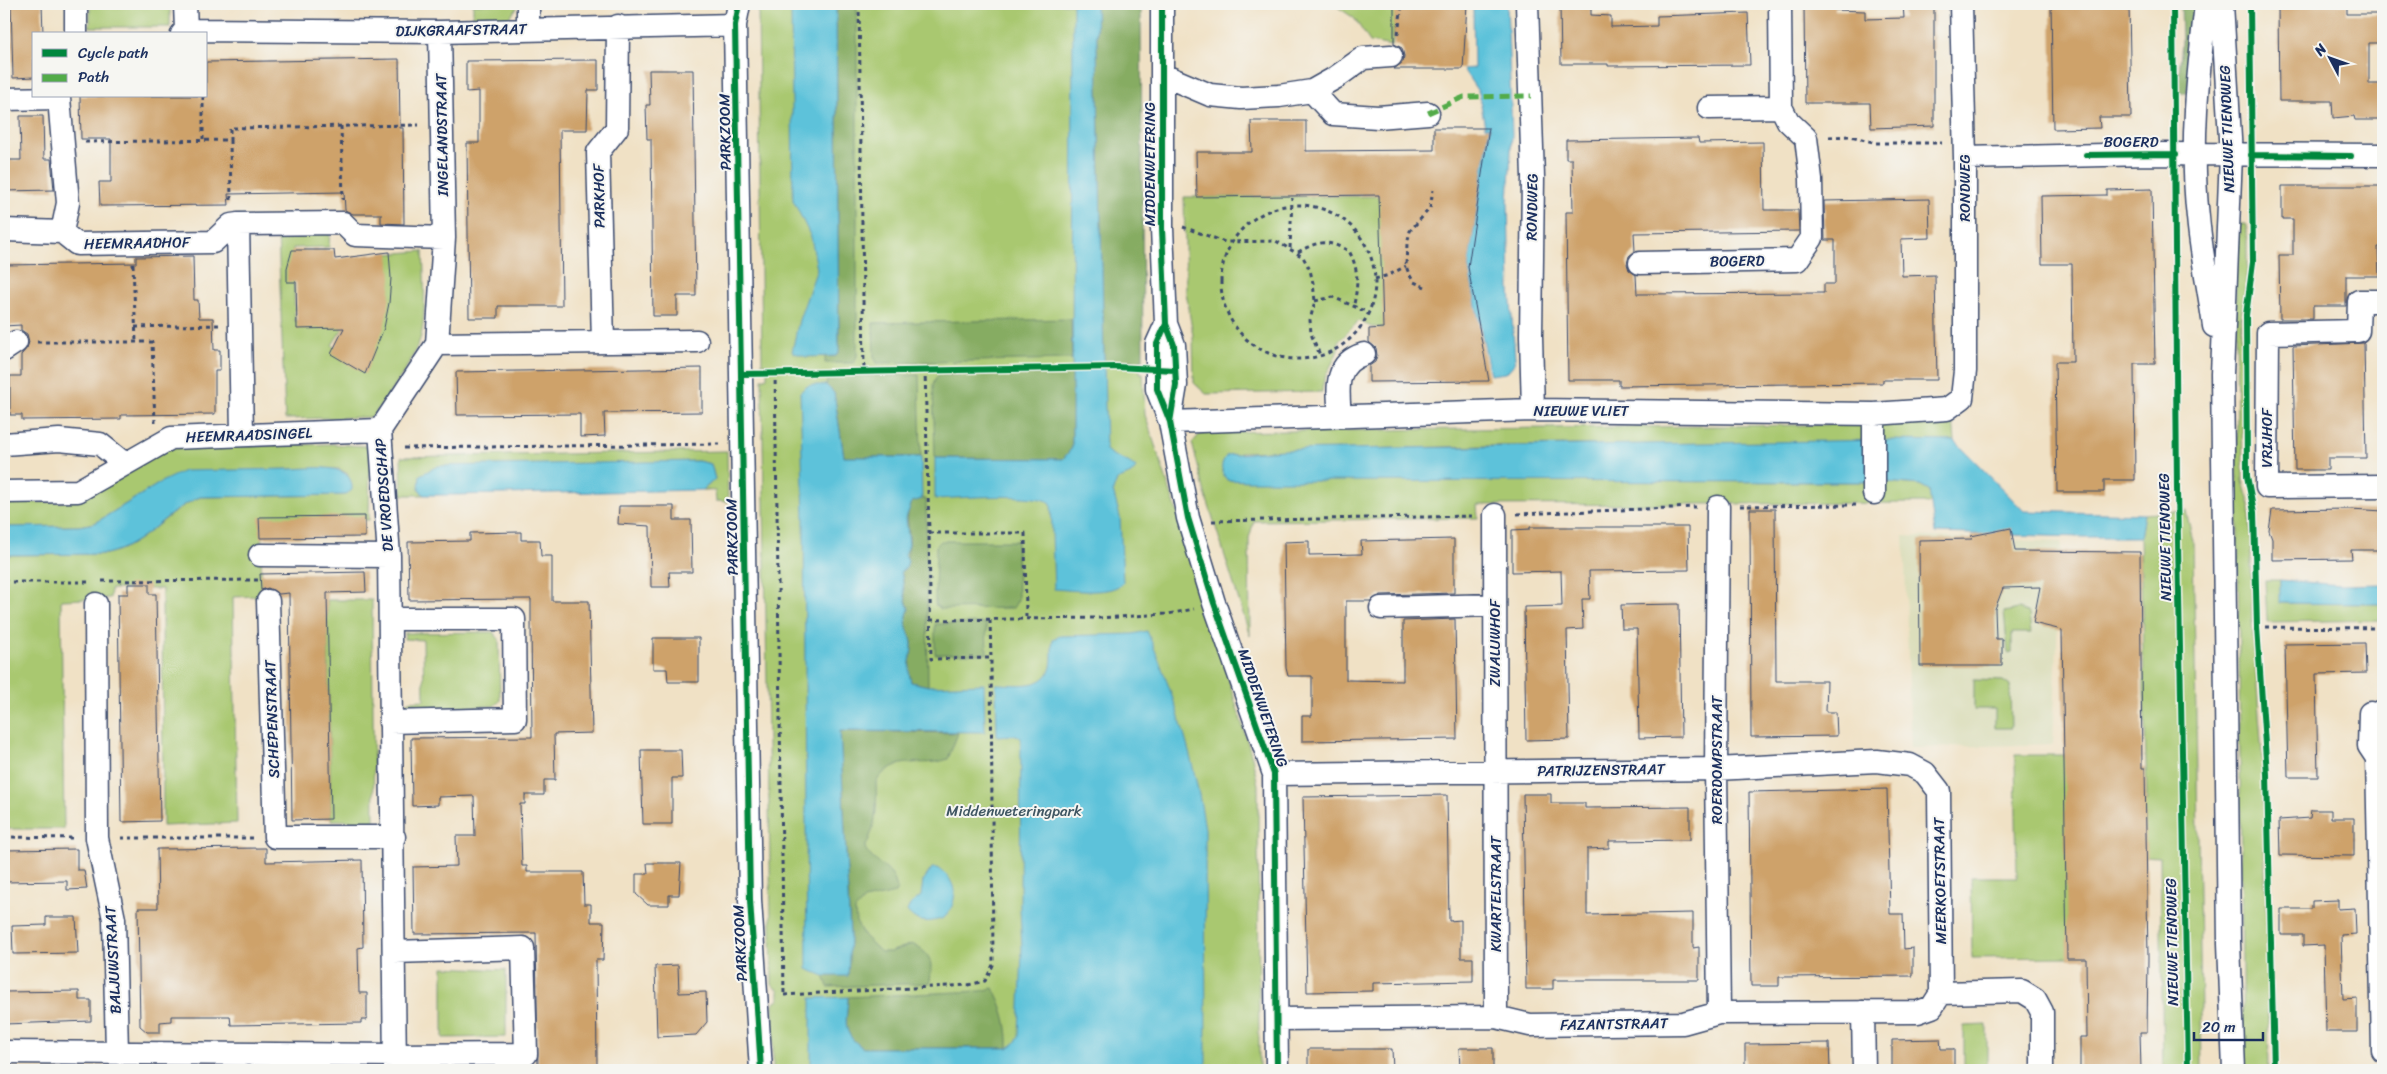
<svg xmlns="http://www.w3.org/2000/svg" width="2387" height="1074" viewBox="0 0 2387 1074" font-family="Sriracha,sans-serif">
  <rect width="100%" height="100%" fill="#f6f6f2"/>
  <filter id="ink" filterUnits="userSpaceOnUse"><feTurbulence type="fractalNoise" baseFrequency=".02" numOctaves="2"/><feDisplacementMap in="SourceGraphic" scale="10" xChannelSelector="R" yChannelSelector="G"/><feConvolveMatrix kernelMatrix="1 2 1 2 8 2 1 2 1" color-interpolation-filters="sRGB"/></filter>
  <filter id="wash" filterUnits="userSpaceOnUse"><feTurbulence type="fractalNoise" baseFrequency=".0096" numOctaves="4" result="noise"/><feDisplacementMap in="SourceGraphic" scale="20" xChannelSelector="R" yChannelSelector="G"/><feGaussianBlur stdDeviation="1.12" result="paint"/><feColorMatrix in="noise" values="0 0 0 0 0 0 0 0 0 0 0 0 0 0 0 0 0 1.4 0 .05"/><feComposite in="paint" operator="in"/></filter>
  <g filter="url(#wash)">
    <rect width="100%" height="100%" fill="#f0e1c5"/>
    <path fill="#dcdebc" d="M1904 536 2061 542 2053 744 1911 748Z"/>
    <path fill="#a9c86f" stroke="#627c66" d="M90 4H170V27H90Z
      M473 4H520L507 20 473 19Z
      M758 4H1138L1140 373H1143L1145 415 1204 593 1198 597 1204 615H1209L1252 757 1258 785 1259 1070H773V1004L779 1000V990L772 985 762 379 767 377V364H762Z
      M1333 4H1397L1392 46 1370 42 1354 18Z
      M1431 196 1386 328 1371 327 1359 321 1339 341C1339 360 1322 373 1322 392L1206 394 1194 383 1193 336 1186 292 1184 197Z
      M2235 224H2247V270L2241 319 2243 481 2250 506 2252 620 2263 768 2269 1070H2243Z
      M330 231 329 247 293 248 295 321 332 320 345 325 332 345 360 365 384 254 423 251C424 273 427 323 419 342 409 369 389 393 372 417L285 419 278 234Z
      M1953 419 1955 441 1484 446 1241 452 1227 480 1887 482 1920 485 1930 490 1932 503 1477 505 1478 518 1254 521 1249 538 1250 636 1205 493 1192 443 1199 435 1210 432 1893 424 1943 423Z
      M331 444 364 446 370 449 369 520H262L261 596 233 597 237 823 163 826 162 589H111L110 598 61 600 64 829H4V555L106 554C144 546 165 512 200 497L345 495 348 474 339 469H289L163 481 95 523 79 526 4 527V503L64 502 169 448Z
      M727 451 728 502 716 501 715 491 703 490 715 479 711 464 698 461 646 463 419 489 424 495H402L401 457Z
      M2186 511 2193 540 2202 1070H2163L2160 857 2142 856 2137 801H2147L2140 537 2144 514Z
      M2265 580H2280L2281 603 2383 604V620L2267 622Z
      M327 600H372L374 822 331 820Z
      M2019 609 2029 613 2031 633H2012V652L2008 653 2004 612Z
      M493 632 499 639 500 701 494 706 408 709 405 706 408 701 424 700 423 640 404 639 405 633Z
      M1974 680 2003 681 2010 686 2011 728H1995V709H1974Z
      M2015 755H2067L2069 957 1972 958 1971 877H2017Z
      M443 967 506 970V1037L443 1038Z
      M1987 1025V1070H1964V1026Z"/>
    <path fill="#86ac62" stroke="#506e60" d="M836 4H857V356L854 363H825V356H836L839 350Z
      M1096 4H1141L1143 360 1104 363Z
      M2181 4H2197L2187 93H2177L2182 42Z
      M1071 319 1072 359 877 363 874 357 873 323Z
      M1073 373 1072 448 1064 459 935 458 933 384 938 375Z
      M919 375 921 457H844L834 393 826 385 828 376Z
      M914 499H926L928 686 911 682C907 669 911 660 912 647 913 633 901 630 909 609 904 596 904 585 901 571L906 568C906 559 908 553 909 545 911 528 902 515 914 499Z
      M941 541H1017L1018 600 1013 608 941 609 935 605 936 546Z
      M986 623 987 654H935V624Z
      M840 731 958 733 948 759C921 769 896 752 876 782 877 809 877 823 865 848 874 866 893 865 897 889L895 893 864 900 855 910 856 922 864 936 881 952H890L912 944C933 955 932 961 930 983L828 987 824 976 848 975 850 936Z
      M993 988C1003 1005 1009 1027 1008 1048H863C840 1032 847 1022 848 997L981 991Z"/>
    <path fill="#5dc2da" stroke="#3c789c" d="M791 4H836L839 351 836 356 806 357 792 352 799 320 817 269 811 237 793 200Z
      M1073 4H1096L1106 450C1115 459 1128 459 1136 468L1131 474 1117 480 1113 491 1120 517 1123 582C1113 596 1071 590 1054 589L1051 503C1039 492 956 498 935 499V458L1063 459 1072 448Z
      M1473 4H1507L1512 134 1508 202 1510 290 1515 358 1514 364 1506 373 1490 375 1468 266 1490 127H1485L1479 93 1463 69 1474 68Z
      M809 385H826L834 393 844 457H921L922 499 912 502 906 518 909 544 905 555 908 561 906 568 901 571C904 585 903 595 909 609 901 630 913 633 912 647 911 660 907 669 911 682L928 686 984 684 985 732 840 731 850 936 848 976H824L807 969 804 518 800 392Z
      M1888 440 1955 441 2024 511 2144 514 2140 537H2084L1935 533 1929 490 1920 485 1887 482 1250 481 1227 480C1220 470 1220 464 1227 455L1282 450Z
      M698 461 711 464 715 479 703 490 451 495H424L419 489 420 475 438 466Z
      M289 469C308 469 354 460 352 490L345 495 200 497C165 511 144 546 106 554L4 555V527L79 526 95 523 163 481 184 471Z
      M2280 580 2340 585 2383 584V604L2280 603Z
      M1147 631C1174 694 1195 762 1205 829L1206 1070H811V998L848 997C847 1022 840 1032 863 1048H1008L1015 1043 1019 1036 1022 948 1020 909 1021 738 1016 735 997 736 996 684C1014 684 1045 690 1051 667 1053 658 1051 649 1053 639L1060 636 1133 634Z
      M932 868H938C957 880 960 901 944 918 929 923 917 924 907 911L910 905 921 896 923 881Z"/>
    <g id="blocks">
      <path fill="#cea26a" d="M11 4H42L43 34H34V77L13 78Z
        M1394 4H1467L1463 69H1394L1403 62 1404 56 1402 48 1394 44Z
        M1560 4H1591V15L1611 16V27L1657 26V16L1748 13 1750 65 1608 66V64H1561Z
        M1804 4H1835V10L1865 11V19L1904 18 1903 4H1934V126L1871 128 1870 103H1805Z
        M2051 4H2129L2131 117H2099L2100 128 2053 129Z
        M2278 4H2347V14H2383V43H2369V84H2383V120H2355L2354 116 2333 118 2332 101H2279Z
        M399 59 400 128H403L404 224 381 223V214H353L345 210 344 192 228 194 229 205 100 206 99 182H111V139H81L80 96H206V62Z
        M598 60V90H588L587 130H560L562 306H498V318H469L467 143H479V91L466 92V61Z
        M649 70H693L696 296H677V316H653L651 139H647L646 105H650Z
        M20 116H43L44 159H51L54 190 4 191V160H21Z
        M1251 121H1306V151L1434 150V128H1489L1468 267 1489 381 1369 382V366L1375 362 1377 355 1376 348 1369 342V329L1383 328 1379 195 1197 197 1196 152H1252Z
        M1698 138 1699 143 1763 142 1764 210H1798L1799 231 1634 233 1635 251 1629 256 1627 264 1629 270 1636 275 1637 294 1824 293V284H1835V240H1825L1824 201 1929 199 1930 238 1901 239 1902 276 1935 275 1937 380H1883V383L1619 386V380H1568L1566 212H1573L1572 159H1566V140Z
        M2282 186H2383V247H2378L2379 276H2346V306H2313V319H2280L2279 255H2293V219H2282Z
        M2152 189 2155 364H2134L2135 480H2104V492H2057L2055 362H2073L2072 264H2042L2041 196 2107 195V190Z
        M292 250H334L335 259 389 252 391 278 389 303 384 328 365 374 331 354 344 328 297 329 296 282H287V268Z
        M193 256 194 300H198L199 318H213L214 350H220V371H215V414L121 415V419L22 420V415H10V376H21V355L27 348 29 342 27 334 21 330V325L4 326V265L136 263V257Z
        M2364 343 2366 458H2328V470H2295L2293 346Z
        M702 368V412L604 413 605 436 580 437V414L457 415 456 372Z
        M619 506H674V520H691L692 572H669L670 587H651L650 526 618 524Z
        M1750 509H1775L1776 681H1827L1826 712H1836L1837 736 1751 737Z
        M2351 509 2383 511V550H2351L2352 559 2272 560V539L2269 531 2272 510Z
        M365 516V537L260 538 259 517Z
        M1530 527H1688L1689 570 1589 571 1590 599H1582L1583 629 1567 630 1569 739 1526 740 1524 607 1562 606 1561 571 1512 572V530L1530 529Z
        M2011 528 2015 551 2140 552 2142 768H2145L2148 958 2147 1032H2140L2141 1070H2080V1037H2087L2086 959H2067L2062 630 2033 623 2040 587 2003 588 1995 609 1996 639H2002V666H1920L1919 540 1972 539 1971 536Z
        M521 532V540H540L541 556H552V601H589L592 733 554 734 555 780H544V795H525V804H520L522 866H527V872H583L584 904H591V922H604L603 960H596L597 1066 560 1067V1070H538L536 933 414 934 413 867 457 866 456 836H475L474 796 438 797V805L412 806 411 738 532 737 531 619V599L409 600 408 542 470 541V533Z
        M1454 539V593L1381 595 1370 601H1346V680L1403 681V621L1455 619 1457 739 1302 741V716H1312V676H1288L1286 668 1284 542 1309 541V555L1362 554 1361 541Z
        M365 572 366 592 327 593 331 819 292 820 289 593 279 594 268 588 261 590 260 574Z
        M128 584H149V594H156L160 821 121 822 118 594H128Z
        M1679 604 1681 737 1639 738 1637 629H1622L1621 605Z
        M653 638H699V682H668L667 669H653Z
        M2365 643 2366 673 2316 674 2318 777H2288L2285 644Z
        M641 750H681L682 778H672V824H643Z
        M1887 789 1890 914H1903L1904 949 1913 948V976L1779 977V986H1751L1749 792Z
        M1523 794H1551V803H1585V808L1690 807V840L1609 841V848L1587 849V915L1693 913V948L1699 947V980H1553V989H1526Z
        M1447 795 1449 921 1461 920V958H1473V981L1373 983V991L1307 992 1303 797Z
        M2311 810H2331V818H2354V856L2280 855 2279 820 2310 818Z
        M266 848V862L362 860 363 947 358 948 359 993H367V1020H361V1023L231 1025 230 1016H171V1021L160 1022V1032H147L140 1026 138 908H158L157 849Z
        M77 849V870H84L87 889 67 890V881L4 882V850Z
        M647 863H681L679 895H669V905H648L636 894V874H648Z
        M2338 900V909L2355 908 2356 934 2341 935 2343 999 2357 998V1032H2326L2324 945 2303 946V935H2281V909H2312V901Z
        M46 917H76L78 953 13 954 12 926 46 925Z
        M678 965 679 993 706 992 707 1022 696 1035 657 1037 655 966Z
        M79 991V1000H91V1021L4 1024V992Z
        M1940 1039 1941 1049H1954V1070H1892V1040Z
        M1829 1043 1830 1068 1745 1069V1044Z
        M1459 1048H1493V1070H1460Z
        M1308 1049H1392L1393 1070H1308Z"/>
    </g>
  </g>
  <g filter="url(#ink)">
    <use href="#blocks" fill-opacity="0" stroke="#3b4a6d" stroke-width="1"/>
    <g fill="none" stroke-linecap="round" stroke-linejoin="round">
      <defs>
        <path id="minor" d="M76 4V34
          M528 4V29
          M739 4 735 25 750 900 761 1070
          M1162 4V228L1166 324 1174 345 1176 385 1170 421
          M1527 4 1533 177 1531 336 1533 410
          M2206 4C2198 74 2190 146 2198 217 2201 253 2209 290 2214 326
          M2222 4 2231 155 2222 374 2229 943 2234 1070
          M186 30 440 32 735 25
          M182 34 186 30 185 4
          M1163 75 1210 95 1241 98 1279 96 1312 91 1335 78 1363 58 1391 56
          M1312 91 1333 114 1378 117 1428 113
          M4 99 59 98 68 203 62 232
          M1709 108 1781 107
          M1965 158 2149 154 2383 155
          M238 224 242 434
          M4 230 62 232 77 244 213 242 231 225 238 224 343 223 355 235 444 238
          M1640 263 1797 260 1812 238 1811 179 1806 138 1788 121 1781 107 1780 4
          M2383 301H2359L2358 331 2268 333 2267 487 2383 486
          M1166 324 1157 344V389L1170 422 1188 518 1214 603 1274 774 1277 1070
          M603 342 598 152 617 128 618 26
          M437 344 697 341
          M4 350 16 342
          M1874 414V493
          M1340 416C1338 391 1333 363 1364 354
          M1170 422 1533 410 1874 414 1947 409 1962 398 1965 371V158L1961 4
          M4 444 59 440 100 444 125 464
          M4 492 78 491 171 438 380 430
          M1718 507 1716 769 1719 1013
          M1495 515 1496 1017
          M260 555 389 556
          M268 601 275 837H394
          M96 604 97 838 114 919 117 1053
          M1381 608 1495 605
          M390 619H514L515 719 390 722
          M2370 713 2369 746 2377 758
          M2383 758H2377L2383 1051
          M1274 774 1716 769 1877 761 1910 765 1925 773 1939 791 1941 993
          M1941 993 2022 991 2035 999 2042 1012V1070
          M1863 1012 1864 1070
          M1277 1019 1496 1017 1530 1025 1683 1023 1719 1013 1918 1012 1932 1007 1941 993
          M4 1052 395 1055 526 1054 523 948 394 952
          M395 1070 389 556 380 430 437 344 444 238 440 32"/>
      </defs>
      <use href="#minor" stroke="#3b4a6d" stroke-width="25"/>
      <path stroke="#3b4a6d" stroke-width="3" stroke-dasharray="4 4" stroke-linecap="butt" d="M859 4 864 371
        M1398 34 1402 4
        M203 96V139
        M341 126 343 200
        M1829 137 1851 136 1876 143H1942
        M230 140 231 202
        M85 142 230 140V128L419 125
        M1221 282a77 77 0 1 1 154 0a77 77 0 1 1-154 0Z
        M1183 227 1225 242 1276 241 1303 257 1310 270 1313 283 1315 301 1310 320 1311 334 1320 355
        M1290 248 1292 198
        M1298 252C1320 240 1327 240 1349 251 1359 269 1358 285 1354 304
        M133 264 136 342
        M1375 279 1389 275 1406 266
        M1425 287 1414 282 1409 274 1406 266 1407 244 1410 231 1430 208 1433 190
        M1315 301 1333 297 1369 313
        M135 327 219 325
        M37 342H152L155 423
        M925 370 929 533
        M775 373 784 995
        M404 448 720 444
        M1740 506 1856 505
        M1517 514 1696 507
        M1212 521 1474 516
        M102 581 258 580
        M4 582H88
        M930 620 1099 618 1168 614 1194 609
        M990 620 991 658 931 659 929 533H1025L1026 619
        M2257 627 2383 628
        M4 837 74 838
        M121 838H252
        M784 995 968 985 985 981 993 965 991 658"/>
      <use href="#minor" stroke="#fff" stroke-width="22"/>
      <path stroke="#52ab49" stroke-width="5" stroke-dasharray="10 5" stroke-linecap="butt" d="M1428 113 1464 97 1531 96"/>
      <defs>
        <path id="cycleway" d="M739 4 735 25 750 900 761 1070
          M1162 4V228L1166 324 1174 345 1176 385 1170 422
          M2173 4 2177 489 2188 1070
          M2250 4 2253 262 2246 315 2247 476 2254 512 2257 627 2267 774 2274 1070
          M2086 155 2176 154
          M2251 155 2351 156
          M1166 324 1157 344V389L1170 422 1188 518 1214 603 1274 774 1277 1070
          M742 374 1116 367 1175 370"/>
      </defs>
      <use href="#cycleway" stroke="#f6f6f2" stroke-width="9"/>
      <use href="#cycleway" stroke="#00873e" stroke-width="6"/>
    </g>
  </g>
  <g text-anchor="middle" stroke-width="4" stroke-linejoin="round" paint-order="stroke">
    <g font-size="15" fill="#1b2f5e" stroke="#f6f6f2">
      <text transform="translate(461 30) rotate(-1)" y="5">DIJKGRAAFSTRAAT</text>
      <text transform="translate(2227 129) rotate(-92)" y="5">NIEUWE TIENDWEG</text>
      <text transform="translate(725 132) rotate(-91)" y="5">PARKZOOM</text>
      <text transform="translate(442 135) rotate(-91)" y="5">INGELANDSTRAAT</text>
      <text x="2131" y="147">BOGERD</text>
      <text transform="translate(1150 164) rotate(-90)" y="5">MIDDENWETERING</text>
      <text transform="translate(1965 188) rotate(-90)" y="5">RONDWEG</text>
      <text transform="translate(599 196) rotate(-91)" y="5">PARKHOF</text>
      <text transform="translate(1532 207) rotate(-89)" y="5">RONDWEG</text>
      <text transform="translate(137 243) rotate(-1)" y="5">HEEMRAADHOF</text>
      <text transform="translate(1737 261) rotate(-1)" y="5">BOGERD</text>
      <text x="1581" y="416">NIEUWE VLIET</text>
      <text transform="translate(249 435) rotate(-2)" y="5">HEEMRAADSINGEL</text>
      <text transform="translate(2267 438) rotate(-90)" y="5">VRIJHOF</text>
      <text transform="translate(384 495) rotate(-94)" y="5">DE VROEDSCHAP</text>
      <text transform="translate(732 537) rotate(-91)" y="5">PARKZOOM</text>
      <text transform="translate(2165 537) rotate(-91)" y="5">NIEUWE TIENDWEG</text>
      <text transform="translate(1495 643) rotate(-90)" y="5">ZWALUWHOF</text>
      <text transform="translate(1263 708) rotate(71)" y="5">MIDDENWETERING</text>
      <text transform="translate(272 719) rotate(-92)" y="5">SCHEPENSTRAAT</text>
      <text transform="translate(1717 760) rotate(-90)" y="5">ROERDOMPSTRAAT</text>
      <text transform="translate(1601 770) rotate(-1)" y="5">PATRIJZENSTRAAT</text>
      <text transform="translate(1940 881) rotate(-91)" y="5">MEERKOETSTRAAT</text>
      <text transform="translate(1496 894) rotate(-90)" y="5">KWARTELSTRAAT</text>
      <text transform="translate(2172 942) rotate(-91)" y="5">NIEUWE TIENDWEG</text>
      <text transform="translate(740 943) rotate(-93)" y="5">PARKZOOM</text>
      <text transform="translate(113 960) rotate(-93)" y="5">BALJUWSTRAAT</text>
      <text transform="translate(1614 1024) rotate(-1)" y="5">FAZANTSTRAAT</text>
    </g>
    <g font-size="15" fill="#3e5562" stroke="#f6f6f2">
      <text x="1014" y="816">Middenweteringpark</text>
    </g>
  </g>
  <rect width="2387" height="1074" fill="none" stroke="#f6f6f2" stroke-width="20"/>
  <rect x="32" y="32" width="175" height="65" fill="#f6f6f2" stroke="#9ea6b7"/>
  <rect x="42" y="49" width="25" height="8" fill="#00873e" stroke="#9ea6b7"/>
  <text x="78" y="58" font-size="15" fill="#1b2f5e">Cycle path</text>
  <rect x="42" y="74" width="25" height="8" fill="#52ab49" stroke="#9ea6b7"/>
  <text x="78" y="82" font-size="15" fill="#1b2f5e">Path</text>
  <g transform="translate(2330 58) rotate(311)" stroke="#f6f6f2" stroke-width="4" paint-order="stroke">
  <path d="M0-4L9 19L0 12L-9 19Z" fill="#1b2f5e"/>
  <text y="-8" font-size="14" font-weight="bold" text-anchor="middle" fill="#1b2f5e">N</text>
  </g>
  <path d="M2194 1032v8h69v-8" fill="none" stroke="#1b2f5e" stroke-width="2.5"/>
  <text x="2202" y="1032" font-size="15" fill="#1b2f5e" stroke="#f6f6f2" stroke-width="4" paint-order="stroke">20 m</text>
</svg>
